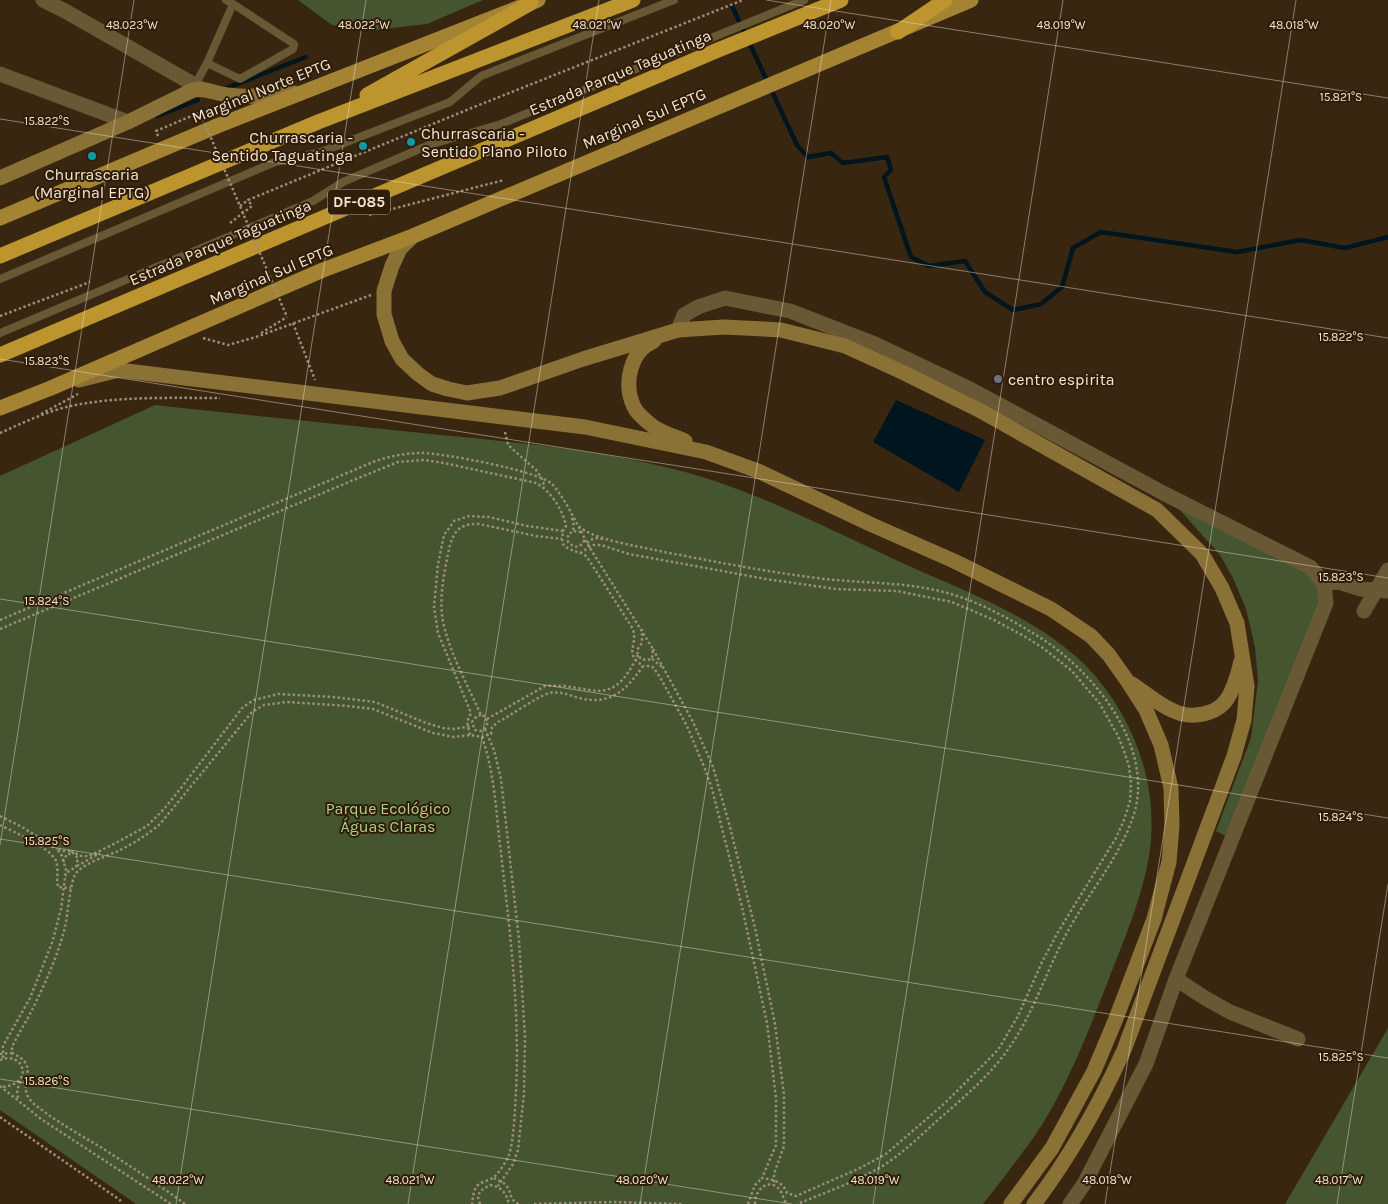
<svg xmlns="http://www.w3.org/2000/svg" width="1388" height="1204" viewBox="0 0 1388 1204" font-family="Karla,sans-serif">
  <rect width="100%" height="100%" fill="#392611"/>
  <path fill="#445530" d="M298 0H483L427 24 375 30 332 25Z
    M155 405C247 415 339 424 431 434 513 442 594 449 674 469 754 489 834 532 909 566 970 593 1039 619 1087 667 1135 717 1160 788 1149 856 1142 898 1125 937 1110 976 1089 1030 1068 1086 1036 1134 1019 1158 1001 1181 983 1204H136L0 1110V476Z
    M1170 499 1308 569 1321 585 1323 602 1229 838 1216 831 1251 738 1258 681 1255 647 1246 609 1233 578 1220 555Z
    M1388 1028V1204H1285Z"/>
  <path fill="#00151e" d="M896 400 985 440 959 492 873 442Z"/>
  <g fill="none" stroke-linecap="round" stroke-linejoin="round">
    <path stroke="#00151e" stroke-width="4.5" d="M732 6 797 145 808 157 831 153 843 163 887 157 891 170 884 177 911 257 929 266 965 261 985 292 1013 310 1041 304 1062 287 1073 248 1101 232 1237 252 1301 240 1345 248 1388 237
      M227 88 306 57
      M157 116 198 100"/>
    <path stroke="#9c8c7c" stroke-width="2.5" stroke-dasharray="2.5 2.5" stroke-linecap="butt" d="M158 136 156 131 208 109
      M240 206 248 200
      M369 215 504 180
      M230 223 252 206 248 200 474 107 743 0
      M0 316 90 282
      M293 323 315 380
      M261 333 287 317
      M203 338 228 345 256 337 371 295
      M41 414 78 394
      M505 432 508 445 536 470 541 477 545 487
      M0 433C23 423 47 411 71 406 117 396 174 398 220 398
      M572 518 574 526 573 531
      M579 526C591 539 637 546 654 550 711 561 767 572 825 579 861 583 898 582 935 590 970 597 1005 616 1036 635 1092 669 1157 747 1133 817 1120 856 1089 893 1069 929 1048 966 1035 1010 1011 1045 992 1074 964 1097 938 1120 920 1136 902 1154 881 1167 854 1182 825 1193 797 1204
      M585 540 653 649 652 659C643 661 638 659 637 650L642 643V629
      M587 543 594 538 604 539
      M580 553 593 545H601L629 554 766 579 836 589 897 591 952 602 994 620 1024 636 1043 648 1072 671 1100 704 1118 736 1124 751 1129 766 1131 783 1130 801 1124 820 1116 838 1058 932 1042 962 1018 1016 998 1050 945 1103 886 1154 860 1168 796 1196 787 1193C782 1181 774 1180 762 1178L776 1145V1098L767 1023 742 907 712 789 705 769 687 726 661 679 654 668 651 666H643
      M0 620 373 462C390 456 405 453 422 453 442 453 539 471 552 484 563 495 577 524 585 539 581 548 575 549 568 542V535L573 531 581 532
      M0 629 356 479 398 462 424 460 444 463 536 483C550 490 563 510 566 526L563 531
      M653 649 693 722 713 767 730 827 755 928 775 1024 784 1095V1146L774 1174V1186
      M652 659 662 667
      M481 715 477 716 472 722 475 730 480 731 485 729 488 722 484 716 481 715C468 686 446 646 442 615 440 595 444 573 448 554 452 534 457 523 479 524L536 536 562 539
      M487 719 545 686C591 682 610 713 638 655
      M485 729 494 750 501 779 519 940 525 1038 524 1093 518 1150 513 1164 498 1186
      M470 735 467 722 471 713 438 633 434 607 438 564 444 535 454 521 469 516 489 517 527 526 563 531 562 543C572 554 578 549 587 557L633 629C638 649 623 652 643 666 626 690 611 706 579 698 569 695 560 691 549 693 538 696 510 716 498 722L492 727 491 734 482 737
      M0 816 22 827 57 849
      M0 825C13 832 50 847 56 861 59 869 56 879 58 887L71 888
      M71 851 81 856H89L112 845 147 826 164 809 181 788 243 707 254 700 278 694 333 697 375 702 426 723 443 728 454 729 472 726
      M63 862 67 854H73
      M77 866 100 853
      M0 1054 12 1053
      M3 1058V1046L30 998 52 943 61 909 66 870 62 856 57 849 63 851H71L78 858 76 867 69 871 65 876
      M0 1060C23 1050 36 1084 2 1087
      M0 1086 41 1119 171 1204
      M18 1098 17 1090 21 1080
      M0 1117 120 1200 121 1204
      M494 1178C497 1180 502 1182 505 1184 512 1191 509 1201 519 1204
      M185 1204C158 1184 130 1166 102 1148 79 1134 55 1121 34 1104 12 1084 45 1068 12 1053V1047C18 1034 26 1022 32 1010 45 984 58 955 65 927 68 914 70 879 77 872 87 862 105 857 118 851 133 844 147 835 160 824L252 712 264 705 287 702 348 706 373 709 433 733 454 737 470 735 482 737C495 774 496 814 501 853 510 932 520 1011 516 1091 515 1109 514 1139 509 1155 506 1162 499 1173 494 1177 489 1181 482 1181 477 1186 473 1191 473 1198 472 1204
      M480 1204 478 1197 480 1191 490 1185C502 1187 506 1193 509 1204
      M534 1204 612 1202 682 1204
      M748 1204 755 1185 762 1178
      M755 1204C754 1191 768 1177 779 1189 783 1193 783 1200 787 1204"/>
    <path stroke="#685934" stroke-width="8" d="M207 63 240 79 293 49 294 44 233 4
      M195 85 207 63 233 4 226 0
      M0 279 275 162 321 152 450 102 481 76 674 0
      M0 333 313 201 343 182 429 145 501 124 804 0"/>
    <path stroke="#685934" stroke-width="15" d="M43 0 65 11 200 88
      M0 74 128 122
      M678 330 684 315 698 307 725 298 790 311 875 344 970 389 1165 494 1310 567 1324 583 1326 603 1176 979 1146 1064 1084 1184 1070 1204
      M1324 583 1339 582 1361 589 1388 591
      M1364 611 1388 570
      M1176 979 1205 998 1230 1012 1298 1039"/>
    <path stroke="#8a7135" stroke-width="15" d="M0 178 128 122 193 90C205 87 216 94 228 95 250 98 273 95 295 93
      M413 236 400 249 392 266 384 291V314L392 341 402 359 418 374 432 384 448 389 467 393 500 388 583 359 678 330 724 327 781 330 845 346 902 372 979 410 1157 510 1202 554 1222 588 1237 623 1247 686 1244 720 1234 756 1124 1050C1099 1105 1071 1156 1034 1204
      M654 341C630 351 623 384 634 407 637 413 645 420 650 424 659 432 674 436 685 441
      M79 380 119 370 585 427 706 452 758 471 870 524 954 561 1051 609 1091 636 1109 655 1128 682 1146 710 1161 745 1171 788 1172 826 1169 862 1154 919 1115 1021 1094 1071 1052 1148 1011 1204
      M1132 684C1147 694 1164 709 1182 714 1195 717 1213 714 1223 704 1233 694 1238 674 1241 661"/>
    <path stroke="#a48433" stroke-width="15" d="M0 218 217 126 538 0
      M0 408 51 388 323 270 413 236 971 0"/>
    <path stroke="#bc952e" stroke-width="15" d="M898 32 945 0
      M367 95 531 3
      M0 256 318 122 633 0
      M0 355 718 50 841 0"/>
    <path stroke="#9c8c7c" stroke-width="2.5" stroke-dasharray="2.5 2.5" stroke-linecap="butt" d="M203 119 287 317"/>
  </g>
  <path fill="none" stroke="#f2e5d8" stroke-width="1" stroke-opacity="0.45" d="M766 0 1388 98M0 119 1388 338M0 359 1388 578M0 599 1388 818M0 839 1388 1058M0 845 134 0M0 1079 792 1204M176 1204 366 0M408 1204 599 0M640 1204 831 0M873 1204 1063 0M1105 1204 1296 0M1337 1204 1388 884"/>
  <g fill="#0f9aa8" stroke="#2f1d07" stroke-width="2">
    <circle cx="411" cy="142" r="5"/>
    <circle cx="363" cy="146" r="5"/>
    <circle cx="92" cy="156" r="5"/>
  </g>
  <circle fill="#6b7280" stroke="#2f1d07" stroke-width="2" cx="998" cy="379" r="5"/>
  <g text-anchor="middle" stroke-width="4" stroke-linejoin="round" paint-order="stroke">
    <rect fill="#2f1d07" stroke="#b8a999" stroke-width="1" x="328" y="189.5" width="62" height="25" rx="4"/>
    <g font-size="15" font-weight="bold" fill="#f2e5d8">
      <text x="359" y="207">DF-085</text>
    </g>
    <g font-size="16" fill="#f2e5d8" stroke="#2f1d07">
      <text transform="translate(620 72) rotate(-23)" y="6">Estrada Parque Taguatinga</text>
      <text transform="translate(261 90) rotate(-22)" y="6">Marginal Norte EPTG</text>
      <text transform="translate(644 118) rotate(-23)" y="6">Marginal Sul EPTG</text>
      <text transform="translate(220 242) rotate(-23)" y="6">Estrada Parque Taguatinga</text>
      <text transform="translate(271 274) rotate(-23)" y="6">Marginal Sul EPTG</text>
    </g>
    <g font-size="16" fill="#f2e5d8" stroke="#2f1d07" text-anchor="start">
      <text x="421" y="139">Churrascaria -<tspan x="421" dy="18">Sentido Plano Piloto</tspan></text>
      <text x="353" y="143" text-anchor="end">Churrascaria -<tspan x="353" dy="18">Sentido Taguatinga</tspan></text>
      <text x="92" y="180" text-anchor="middle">Churrascaria<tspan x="92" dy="18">(Marginal EPTG)</tspan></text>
      <text x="1008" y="385">centro espirita</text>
    </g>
    <g font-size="16" fill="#b0d08e" stroke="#2f1d07">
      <text x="388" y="814">Parque Ecológico<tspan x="388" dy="18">Águas Claras</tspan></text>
    </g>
  </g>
  <g font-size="12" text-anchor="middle" fill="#f2e5d8" stroke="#2f1d07" stroke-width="4" stroke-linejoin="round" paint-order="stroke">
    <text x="132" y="29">48.023°W</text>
    <text x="364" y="29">48.022°W</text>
    <text x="597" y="29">48.021°W</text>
    <text x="829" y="29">48.020°W</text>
    <text x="1061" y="29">48.019°W</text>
    <text x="1294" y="29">48.018°W</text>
    <text x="1341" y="101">15.821°S</text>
    <text x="47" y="125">15.822°S</text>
    <text x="1341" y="341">15.822°S</text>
    <text x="47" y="365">15.823°S</text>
    <text x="1341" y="581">15.823°S</text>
    <text x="47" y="605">15.824°S</text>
    <text x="1341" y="821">15.824°S</text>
    <text x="47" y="845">15.825°S</text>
    <text x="1341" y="1061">15.825°S</text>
    <text x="47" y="1085">15.826°S</text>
    <text x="178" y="1184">48.022°W</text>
    <text x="410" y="1184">48.021°W</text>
    <text x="642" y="1184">48.020°W</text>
    <text x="875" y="1184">48.019°W</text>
    <text x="1107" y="1184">48.018°W</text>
    <text x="1339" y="1184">48.017°W</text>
  </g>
</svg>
